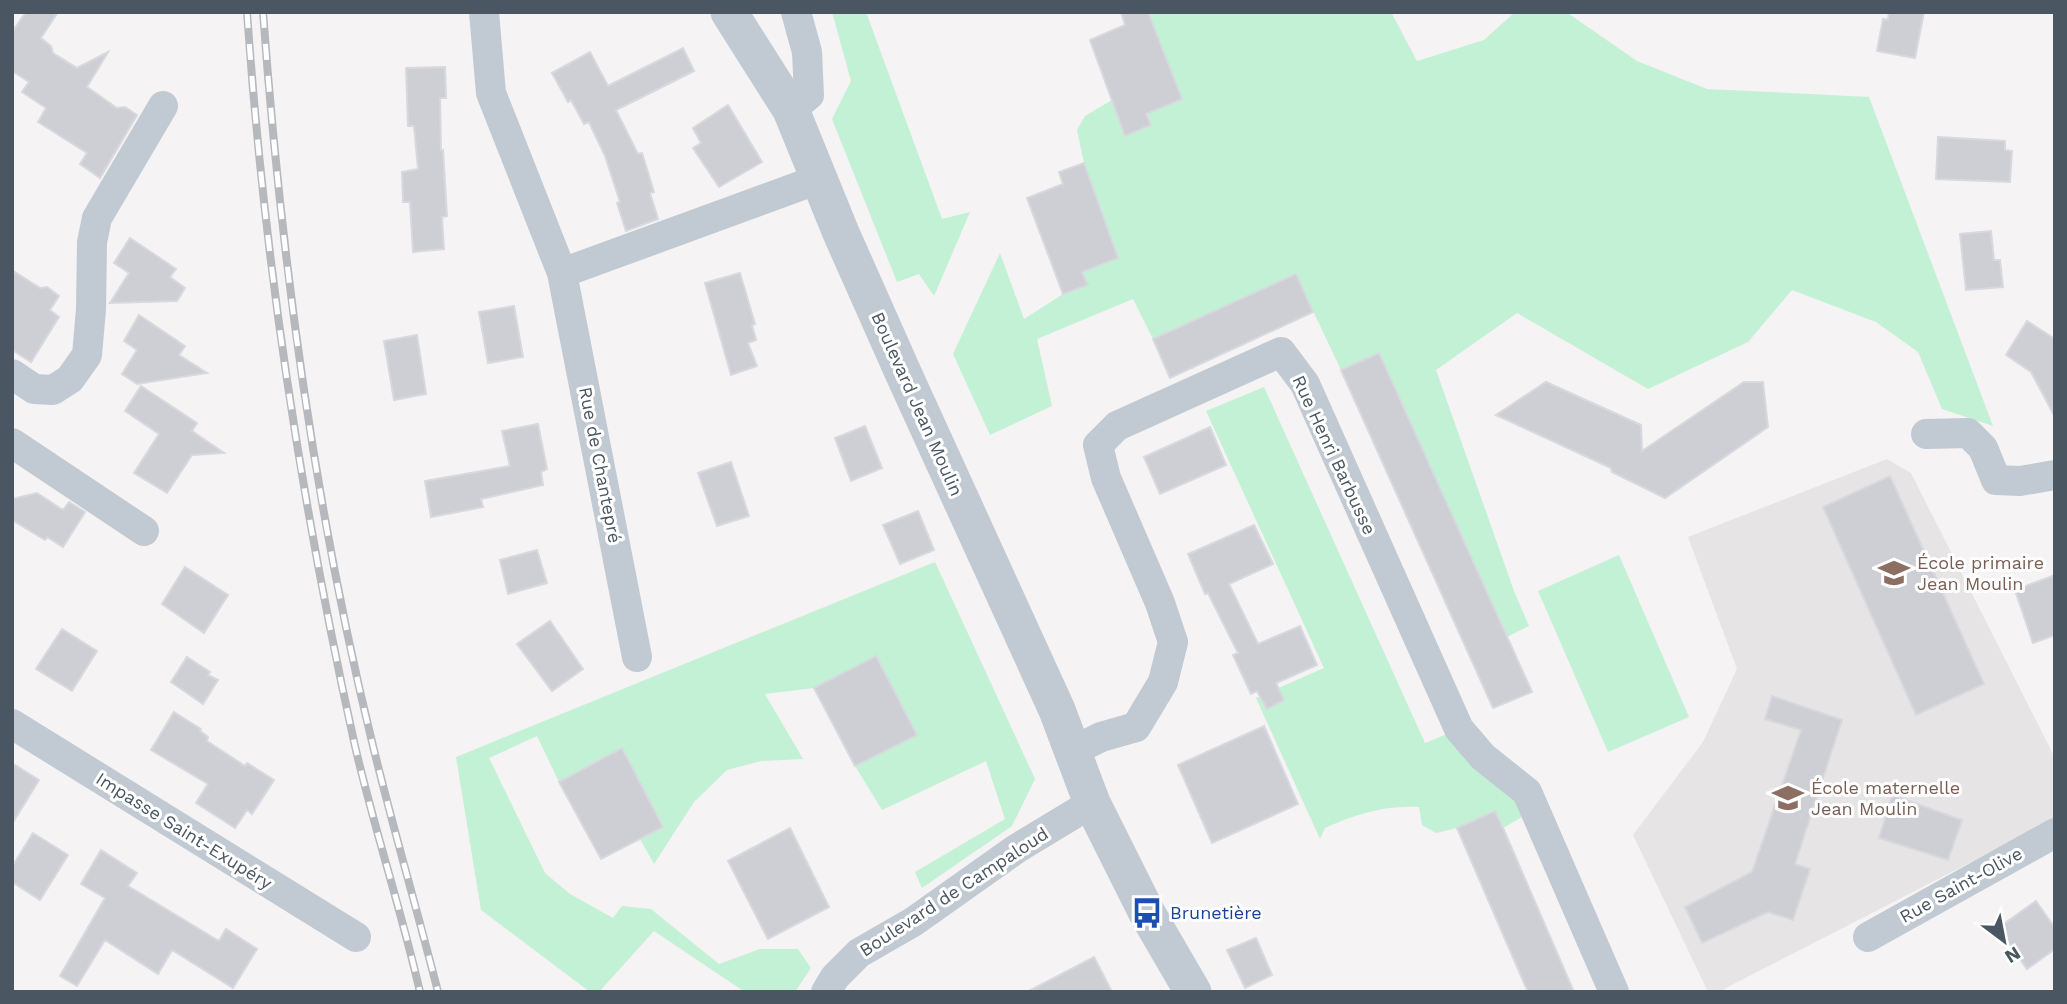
<svg xmlns="http://www.w3.org/2000/svg" width="2067" height="1004" viewBox="0 0 2067 1004" font-family="'Work Sans',sans-serif">
  <rect width="100%" height="100%" fill="#f5f3f3"/>
  <path fill="#e6e4e5" d="M1887 459 1911 473 2055 758V819L1718 992H1708L1633 835 1703 742 1737 669 1688 537Z"/>
  <path fill="#c3f1d5" d="M832 12H866L942 219 970 212 934 296 919 274 897 282 832 119 851 81Z
    M1148 12H1391L1417 61 1484 40 1515 12H1566L1637 61 1707 89 1869 97 1993 426 1942 409 1918 352 1876 322 1792 290 1748 342 1648 389 1517 313 1436 370 1514 591 1529 626 1507 637 1379 353 1341 370 1296 275 1153 339 1133 299 1037 339 1052 406 990 435 953 354 1000 253 1024 319 1063 294 1088 285 1082 272 1118 258 1084 163 1077 130 1085 116 1112 100 1125 136 1150 125 1146 114 1182 99Z
    M1264 387 1425 743 1459 729 1529 813 1503 828 1495 811 1457 828 1436 833 1422 825 1419 807C1384 805 1356 814 1325 828L1320 839 1256 698 1324 668 1206 411Z
    M1619 555 1689 717 1608 752 1538 591Z
    M935 562 1035 779 1012 826 922 888 915 872 1005 819 986 761 882 810 855 766 917 734 876 656 814 688 765 694 803 759 761 761 727 770 694 802 654 864 640 839 622 748 559 782 537 736 489 758 545 873 570 894 613 918 622 906 651 909 719 964 760 949H798L811 968 795 992H745L654 931 599 992H590L481 910 456 757Z"/>
  <path fill="#cdcfd5" stroke="#d7d9de" stroke-width="2" d="M26 12H58L41 38 51 46 53 53 77 68 108 52 87 87 117 108 125 107 137 115 100 178 80 164 87 153 38 122 46 108 22 92 29 82 12 71V32Z
    M1121 12H1148L1182 99 1146 114 1151 125 1125 136 1090 40 1125 25Z
    M1889 12H1924L1915 58 1877 51 1883 19 1888 20Z
    M683 48 694 71 616 110 638 154 642 153 654 192 650 193 658 219 626 231 617 203 620 202 605 156 589 122 584 124 571 100 568 102 552 73 590 52 608 86Z
    M445 67 446 98H440L441 150H443L447 216 442 217 444 249 413 252 410 202H403L402 172 418 169 414 126H408L406 68Z
    M728 105 762 162 719 187 693 148 701 143 693 128Z
    M1938 137 2005 141V150L2012 151 2010 182 1936 179Z
    M1084 163 1118 258 1082 272 1088 285 1063 294 1027 198 1063 184 1059 172Z
    M1991 231 1994 260H2000L2003 287 1966 290 1960 234Z
    M130 238 176 269 170 277 185 288 177 301 110 303 129 273 114 263Z
    M12 270 40 288 47 287 59 296 50 310 59 317 31 362 12 350Z
    M740 273 755 324 752 325 756 340 748 343 757 366 731 375 705 283Z
    M1296 274 1313 312 1170 378 1153 339Z
    M514 306 523 357 488 363 479 312Z
    M139 315 185 346 179 355 207 373 137 384 122 374 137 350 124 341Z
    M2027 321 2055 339V417L2031 372 2006 355Z
    M417 335 426 394 394 400 384 341Z
    M1379 353 1532 692 1493 708 1341 370Z
    M1546 382 1641 425 1642 451 1744 382H1763L1768 427 1665 498 1612 472 1611 468 1496 415Z
    M141 386 197 423 192 431 224 453 192 455 167 493 134 473 159 434 125 411Z
    M538 424 547 469 541 472 543 485 481 499 483 507 431 517 425 481 510 466 502 431Z
    M865 426 882 468 851 481 835 438Z
    M1210 427 1226 465 1160 494 1144 457Z
    M731 462 749 516 717 526 698 473Z
    M1890 476 1984 684 1916 715 1823 507Z
    M37 493 63 510 69 502 85 512 63 547 47 537 45 540 12 520V499Z
    M918 511 934 550 900 564 883 525Z
    M1254 525 1273 564 1229 584 1258 644 1300 626 1317 665 1276 683 1284 700 1267 709 1257 691 1251 694 1233 655 1238 653 1208 593 1205 594 1188 554Z
    M537 550 547 583 508 594 500 560Z
    M185 567 228 595 204 633 162 604Z
    M2055 575V635L2033 643 2015 590Z
    M550 621 583 669 552 691 517 644Z
    M62 629 97 651 72 691 36 669Z
    M876 656 917 735 855 766 814 688Z
    M187 657 210 672 208 675 218 680 203 704 171 682Z
    M1772 696 1842 720 1795 864 1810 869 1793 920 1768 912 1702 943 1685 907 1752 872 1801 730 1765 719Z
    M174 712 201 729 200 731 208 737 207 741 245 766 247 763 274 780 252 814 247 810 235 828 196 803 208 784 151 750Z
    M1264 726 1298 804 1212 843 1178 765Z
    M622 748 663 827 601 859 559 782Z
    M12 763 39 780 12 824Z
    M1892 795 1962 820 1948 860 1879 838Z
    M1495 811 1503 828 1574 992H1528L1457 828Z
    M790 828 829 907 768 939 728 861Z
    M33 833 68 855 40 900 12 882V867Z
    M101 850 137 873 128 886 219 941 226 929 257 949 233 988 172 950 158 974 105 940 77 986 60 976 105 898 81 884Z
    M2036 901 2055 928V949L2027 969 1998 928Z
    M1256 938 1272 975 1245 988 1227 950Z
    M1094 957 1112 992H1027Z"/>
  <g fill="none" stroke-linecap="round" stroke-linejoin="round">
    <path stroke="#c1cad2" stroke-width="30" d="M484 12 491 93 562 273 819 179
      M791 110 809 95 807 52 796 12
      M562 273 637 657
      M12 374 34 389 53 390 70 379 87 355 91 309 92 242 97 218 163 106
      M1926 434 1968 433 1983 448 1996 480 2020 481 2055 475
      M12 443 144 531
      M12 724 356 937
      M1073 751 1101 737 1136 727 1163 682 1173 642 1160 603 1106 478 1098 445 1117 426 1281 352 1305 384 1459 729 1483 757 1527 792 1614 992
      M1868 937 2055 833
      M826 992 835 977 859 953 913 922 1016 849 1092 803"/>
    <path stroke="#c1cad2" stroke-width="37" d="M729 12 791 110 841 233 905 377 1057 710 1092 803 1147 913 1193 992"/>
    <defs>
      <path id="rail" d="M247 12C264 260 301 503 355 746 374 828 401 909 420 992
        M263 12C281 258 314 506 373 746 393 828 417 909 438 992"/>
    </defs>
    <use href="#rail" stroke="#b5b8bd" stroke-width="8"/>
    <use href="#rail" stroke="#fff" stroke-width="5" stroke-dasharray="16" stroke-linecap="butt"/>
  </g>
  <defs>
    <symbol id="school-bare" viewBox="-9 -9 18 18"><path d="M0-5L7-2L0 1L-7-2ZM-4 1L0 2.5L4 1V4Q0 6-4 4Z" fill="#8d6e63" stroke="#fff" stroke-width="2.5" paint-order="stroke"/></symbol>
    <symbol id="bus-bare" viewBox="-9 -9 18 18"><path d="M-5-6H5V4H4V6H2V4H-2V6H-4V4H-5ZM-3.5-4V0h7V-4ZM-3.5 1.2v1.5H-2V1.2ZM2 1.2v1.5H3.5V1.2Z" fill="#1a4fb4" stroke="#fff" stroke-width="2.5" paint-order="stroke"/></symbol>
  </defs>
  <g fill-rule="evenodd">
    <use href="#school-bare" x="1872" y="551" width="44" height="44"/>
    <use href="#school-bare" x="1766" y="776" width="44" height="44"/>
    <use href="#bus-bare" x="1125" y="891" width="44" height="44"/>
  </g>
  <g text-anchor="middle" stroke-width="6" stroke-linejoin="round" paint-order="stroke">
    <g font-size="18" fill="#4a5661" stroke="#fff">
      <text transform="translate(917 404) rotate(66)" y="6">Boulevard Jean Moulin</text>
      <text transform="translate(1334 455) rotate(65)" y="6">Rue Henri Barbusse</text>
      <text transform="translate(600 465) rotate(79)" y="6">Rue de Chantepré</text>
      <text transform="translate(184 831) rotate(32)" y="6">Impasse Saint-Exupéry</text>
      <text transform="translate(1961 885) rotate(-29)" y="6">Rue Saint-Olive</text>
      <text transform="translate(954 892) rotate(-33)" y="6">Boulevard de Campaloud</text>
    </g>
    <g font-size="18" fill="#785e54" stroke="#fff" text-anchor="start">
      <text x="1917" y="569">École primaire<tspan x="1917" dy="21">Jean Moulin</tspan></text>
      <text x="1811" y="794">École maternelle<tspan x="1811" dy="21">Jean Moulin</tspan></text>
    </g>
    <g font-size="18" fill="#164399" stroke="#fff" text-anchor="start">
      <text x="1170" y="919">Brunetière</text>
    </g>
  </g>
  <rect width="2067" height="1004" fill="none" stroke="#4a5661" stroke-width="28"/>
  <g transform="translate(2004 941) rotate(148)" stroke="#ffffff" stroke-width="5" paint-order="stroke">
  <path d="M0-5L12 26L0 18L-12 26Z" fill="#4a5661"/>
  <text y="-10" font-size="19" font-weight="bold" text-anchor="middle" fill="#4a5661">N</text>
  </g>
</svg>
